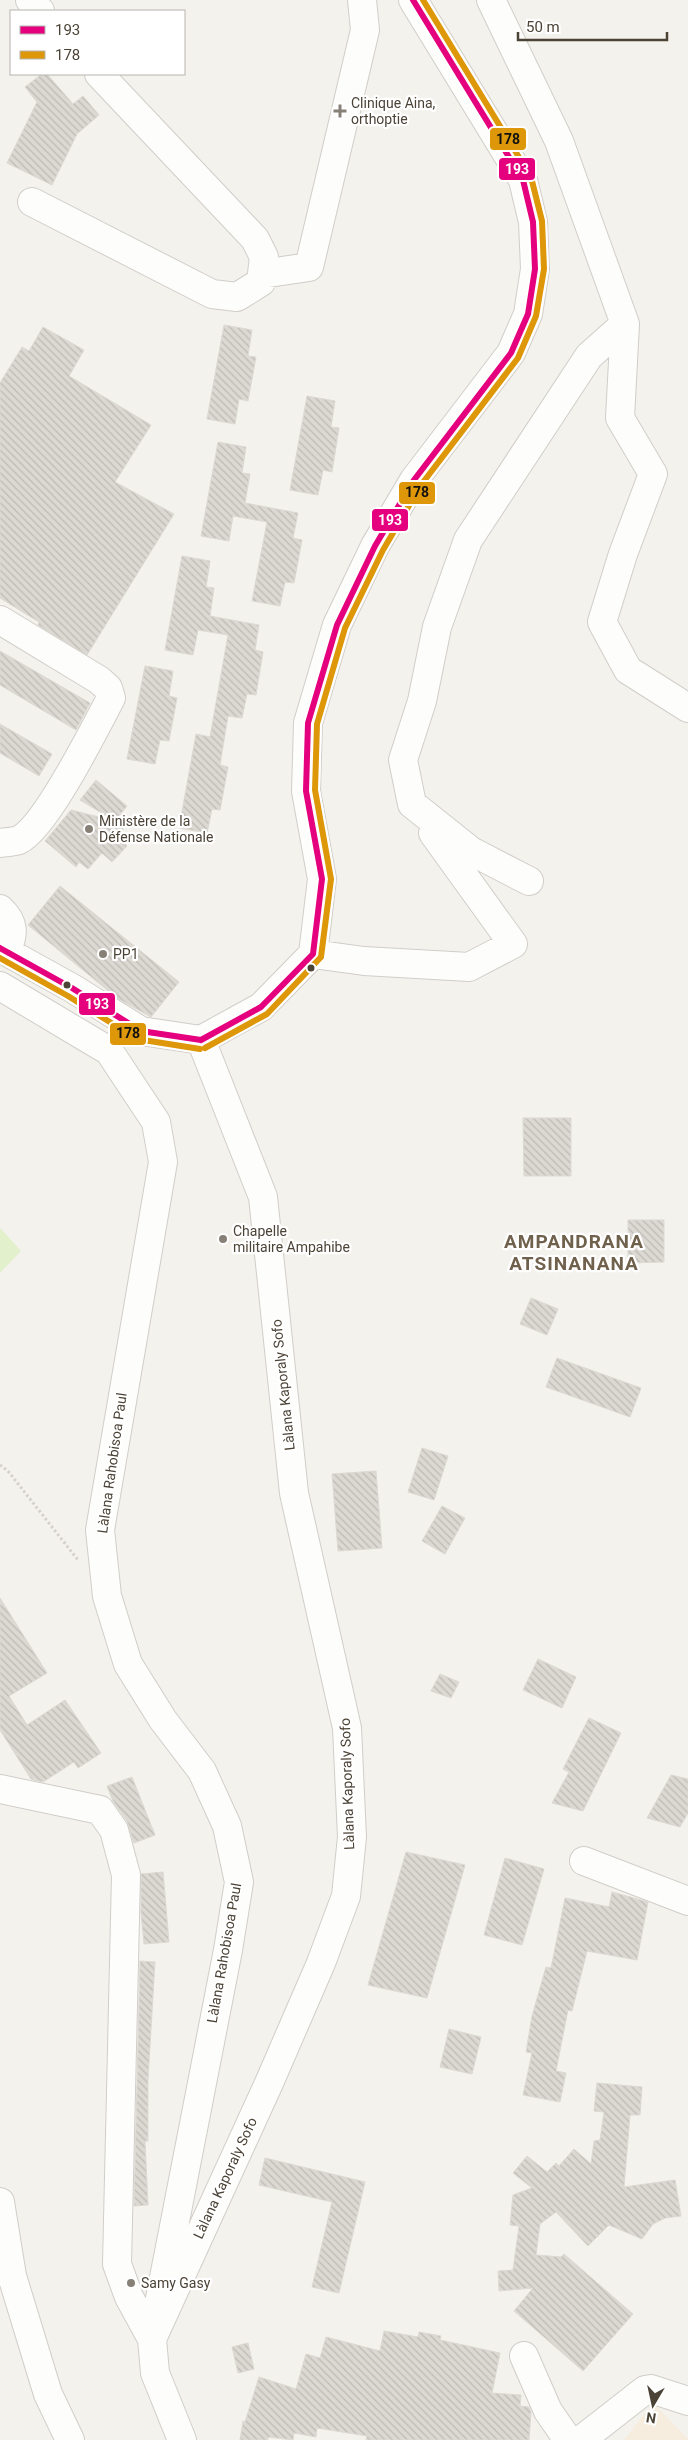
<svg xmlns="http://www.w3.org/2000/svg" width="688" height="2440" viewBox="0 0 688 2440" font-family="Roboto,sans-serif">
  <defs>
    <pattern id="building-back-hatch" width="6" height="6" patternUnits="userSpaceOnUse" patternTransform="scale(1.25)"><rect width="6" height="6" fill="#dcd9d3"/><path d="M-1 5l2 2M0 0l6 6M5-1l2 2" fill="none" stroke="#bebbb6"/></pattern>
  </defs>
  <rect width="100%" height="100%" fill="#f4f2ed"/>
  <path fill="#f7eddf" d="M653 2403 688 2439V2440H624Z"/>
  <path fill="#e2f0cb" d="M0 1228 21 1251 0 1273Z"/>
  <path fill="url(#building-back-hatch)" stroke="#dcd9d3" d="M42 74H47L73 104 83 96 99 115 77 134 52 185 7 163 37 102 25 87Z
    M224 325 252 330 248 356 256 357 248 401 239 399 235 424 207 419Z
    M43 327 84 350 69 376 151 425 115 482 174 514 87 655 38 625 39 622 0 598V383L22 347 29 351Z
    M307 396 335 401 331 427 339 428 332 472 323 470 318 495 290 490Z
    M218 442 246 447 242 473 250 474 245 503 298 513 293 538 302 540 294 583 285 582 280 606 252 601 267 522 233 516 229 541 201 536Z
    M182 556 210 561 206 587 214 588 210 616 259 625 255 650 263 652 256 695 247 694 242 718 228 716 220 765 228 767 220 810 212 809 207 833 179 828 196 734 210 737 228 635 198 630 193 655 165 650Z
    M0 651 90 703 76 730 0 685Z
    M145 666 173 671 169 696 177 698 169 741 160 740 155 764 127 759Z
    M0 724 52 754 39 776 0 753Z
    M96 780 127 806 115 821 80 800Z
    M71 810 127 824 117 837 127 846 112 862 102 853 88 869 79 862 76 867 45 841Z
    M60 886 179 982 151 1017 117 998 28 925Z
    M523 1118H571V1176H524Z
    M628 1220H664V1262L628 1263Z
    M531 1298 558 1309 547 1335 520 1324Z
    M557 1358 641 1388 630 1417 546 1387Z
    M422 1448 448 1456 434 1500 408 1492Z
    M376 1471 382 1548 338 1551 332 1474Z
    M442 1506 465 1518 445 1554 422 1541Z
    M0 1598 47 1673 9 1696 27 1725 65 1700 101 1753 78 1768 74 1762 43 1782 31 1779 0 1730Z
    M538 1659 576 1677 562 1708 523 1690Z
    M440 1674 459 1682 451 1698 431 1691Z
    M589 1718 621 1733 583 1811 552 1803 569 1772 563 1769Z
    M671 1775 688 1779V1813L680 1827 647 1818Z
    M132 1777 155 1835 134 1843 127 1821 113 1801 107 1786Z
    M406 1852 465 1865 427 1998 368 1985Z
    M505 1858 544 1869 522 1945 484 1935Z
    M163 1872 169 1942 144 1944 141 1913V1874Z
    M612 1892 648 1902 637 1960 587 1951 572 2011 568 2010 556 2071 566 2073 560 2102 523 2095 532 2053 526 2052 532 2016 546 1967 551 1968 565 1898 609 1907Z
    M140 1961 155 1962 148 2080V2141H145L148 2205 134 2206Z
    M449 2029 481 2037 472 2074 440 2067Z
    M597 2083 642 2087 640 2115H630L624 2187 675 2180 681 2216 665 2218 653 2224 642 2239 609 2225 588 2246 556 2212 540 2224 536 2255 561 2257 564 2254 633 2314 583 2371 514 2311 533 2288 499 2291 498 2271 513 2270 519 2226 510 2225 513 2195 532 2188 513 2173 527 2156 547 2172 556 2163 559 2166 574 2149 591 2164 594 2141 600 2140 604 2112 594 2111Z
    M265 2158 365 2182 339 2293 312 2287 332 2202 259 2185Z
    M384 2331 418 2337 419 2332 441 2336 440 2340 500 2353 492 2393 521 2395 520 2406 529 2407 531 2412 529 2440H366L367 2436 317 2428 316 2437 294 2433 293 2440 269 2437 267 2440H240L243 2421 245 2422 259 2377 296 2389 306 2354 320 2358 326 2337 380 2351Z
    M248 2343 254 2369 238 2373 232 2347Z"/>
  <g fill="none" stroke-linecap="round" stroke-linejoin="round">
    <defs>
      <path id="minor" d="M30 0 40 11
        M491 0 559 141 625 324 620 418 653 474 623 554 602 622 628 670 688 708
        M32 202 212 294 237 297 261 282 264 257 255 239 99 74
        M262 274 309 267 365 30 362 0
        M0 620 99 680 108 688 111 698C95 728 46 827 19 840 14 842 6 842 0 843
        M529 881 471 851 412 804 403 760 422 701 437 627 468 540 589 356 625 324
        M0 909C16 924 13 933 7 952
        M0 948 72 988 141 1031 201 1040
        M313 954 364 961 469 967 513 944 433 833
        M0 986 109 1051 156 1122 163 1162 100 1530 107 1596 128 1664 163 1720 202 1771 227 1826 239 1882 228 1950 152 2339
        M201 1040 261 1007 313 954 322 879 306 791 308 723 337 625 375 546 414 480 511 353 528 314 535 269 533 222 523 180 413 0
        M0 1789 100 1810 114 1830 126 1875 117 2264 129 2297 152 2339
        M584 1861 688 1901
        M0 2202 12 2276 48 2394 70 2440
        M524 2356 548 2411 568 2440
        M182 2440 155 2373 152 2339 269 2083 321 1963 346 1896 352 1837 347 1728 294 1493 263 1197 201 1040
        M581 2440 645 2390 651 2389 688 2401"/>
    </defs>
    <use href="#minor" stroke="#d1cec9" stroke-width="30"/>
    <path stroke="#d4d2cb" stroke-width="3" stroke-dasharray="2.5 2.5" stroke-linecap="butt" d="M0 1465 8 1471 78 1560"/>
    <use href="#minor" stroke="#fdfdfc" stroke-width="28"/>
    <defs>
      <path id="bus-1" d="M0 948 72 988 141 1031 201 1040
        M201 1040 261 1007 313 954 322 879 306 791 308 723 337 625 375 546 414 480 511 353 528 314 535 269 533 222 523 180 413 0"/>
      <path id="bus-2" d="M0 958 68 996 137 1039 200 1049
        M205 1048 267 1014 321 957 331 879 315 790 317 724 345 628 383 550 421 485 518 358 536 316 544 269 542 221 531 177 423 0"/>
    </defs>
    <use href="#bus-1" stroke="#fff" stroke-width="10"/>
    <use href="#bus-2" stroke="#fff" stroke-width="10"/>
    <use href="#bus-1" stroke="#e5007d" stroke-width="6"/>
    <use href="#bus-2" stroke="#dd9708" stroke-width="6"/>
  </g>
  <g fill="#878077" stroke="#fff" stroke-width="2">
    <path d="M337.5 103.5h5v5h5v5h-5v5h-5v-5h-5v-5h5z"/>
    <circle cx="89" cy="829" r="5"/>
    <circle cx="103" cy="954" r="5"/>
    <circle cx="223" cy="1239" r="5"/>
    <circle cx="131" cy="2283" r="5"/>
  </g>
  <g fill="#4c4337" stroke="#fff" stroke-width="2">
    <circle cx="311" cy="968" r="4.5"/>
    <circle cx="67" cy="985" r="4.5"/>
  </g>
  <g text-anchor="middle" stroke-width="4.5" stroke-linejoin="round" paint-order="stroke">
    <g font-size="14" fill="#4c4337" stroke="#fff" text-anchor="start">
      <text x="351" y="108">Clinique Aina,<tspan x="351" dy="16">orthoptie</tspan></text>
      <text x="99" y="826">Ministère de la<tspan x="99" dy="16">Défense Nationale</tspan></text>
      <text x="113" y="959">PP1</text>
      <text x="233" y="1236">Chapelle<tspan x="233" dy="16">militaire Ampahibe</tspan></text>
      <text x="141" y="2288">Samy Gasy</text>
    </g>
    <g font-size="14" fill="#4c4337" stroke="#fff">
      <text transform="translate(283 1385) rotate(-96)" y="5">Làlana Kaporaly Sofo</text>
      <text transform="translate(112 1463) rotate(-82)" y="5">Làlana Rahobisoa Paul</text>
      <text transform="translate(347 1784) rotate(-92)" y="5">Làlana Kaporaly Sofo</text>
      <text transform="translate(224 1953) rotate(-80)" y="5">Làlana Rahobisoa Paul</text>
      <text transform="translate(225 2178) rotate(-65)" y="5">Làlana Kaporaly Sofo</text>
    </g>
    <g font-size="19" font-weight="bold" letter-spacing="1" fill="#70614d" stroke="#fff">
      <text x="574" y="1248">AMPANDRANA<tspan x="574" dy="22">ATSINANANA</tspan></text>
    </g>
  </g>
  <g stroke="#fff" stroke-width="2">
    <rect x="489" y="127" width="38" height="24" rx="5" fill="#dd9708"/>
    <rect x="498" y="157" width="38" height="24" rx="5" fill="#e5007d"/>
    <rect x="398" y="481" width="38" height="24" rx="5" fill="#dd9708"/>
    <rect x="371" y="508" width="38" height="24" rx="5" fill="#e5007d"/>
    <rect x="78" y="992" width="38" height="24" rx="5" fill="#e5007d"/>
    <rect x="109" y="1022" width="38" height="24" rx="5" fill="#dd9708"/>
  </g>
  <g font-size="14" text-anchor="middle" font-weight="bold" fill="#fff">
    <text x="517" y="174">193</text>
    <text x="390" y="525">193</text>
    <text x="97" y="1009">193</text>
  </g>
  <g font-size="14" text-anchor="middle" font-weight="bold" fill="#111">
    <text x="508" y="144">178</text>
    <text x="417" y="497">178</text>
    <text x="128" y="1038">178</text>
  </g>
  <rect x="10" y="10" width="175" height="65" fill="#ffffff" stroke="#b7b4af"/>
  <rect x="20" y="26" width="25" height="8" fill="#e5007d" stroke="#b7b4af"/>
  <text x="55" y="35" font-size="15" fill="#4c4337">193</text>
  <rect x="20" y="51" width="25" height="8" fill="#dd9708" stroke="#b7b4af"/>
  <text x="55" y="60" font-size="15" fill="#4c4337">178</text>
  <g transform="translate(653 2405) rotate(189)" stroke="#ffffff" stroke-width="4" paint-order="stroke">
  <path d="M0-4L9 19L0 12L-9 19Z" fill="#4c4337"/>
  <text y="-8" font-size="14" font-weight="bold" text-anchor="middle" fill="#4c4337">N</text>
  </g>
  <path d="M518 32v8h149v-8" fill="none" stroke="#4c4337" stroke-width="2.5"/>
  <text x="526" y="32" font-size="15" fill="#4c4337" stroke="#ffffff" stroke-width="4" paint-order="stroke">50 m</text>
</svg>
